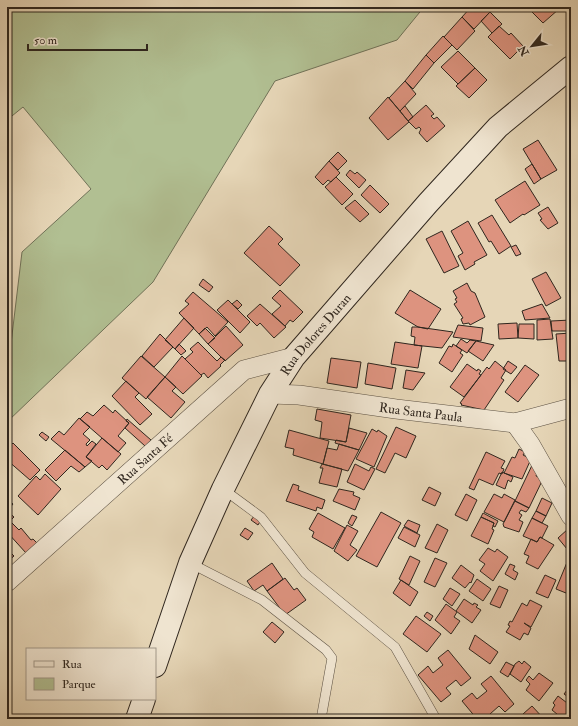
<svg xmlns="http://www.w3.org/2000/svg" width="578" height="726" viewBox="0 0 578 726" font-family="'IM FELL Double Pica',serif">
  <rect width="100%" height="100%" fill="#e6d6b7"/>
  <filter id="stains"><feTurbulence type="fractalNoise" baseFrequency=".005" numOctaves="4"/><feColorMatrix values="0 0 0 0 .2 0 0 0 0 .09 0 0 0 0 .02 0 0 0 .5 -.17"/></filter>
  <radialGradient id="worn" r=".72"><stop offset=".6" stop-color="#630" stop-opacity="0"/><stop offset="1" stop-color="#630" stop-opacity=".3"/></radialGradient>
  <path fill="#b1bf92" stroke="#707258" d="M7 7H424L397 40 275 81 153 282 7 422V377L22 252 91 189 23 107 7 120Z"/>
  <path fill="#dd937f" stroke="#2f261e" d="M471 7H485L490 12 474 29 462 17Z
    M527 7H557L559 9 543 23Z
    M490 12 502 24 492 33 481 21Z
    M462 17 475 31 457 50 444 37Z
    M499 26 509 35 511 33 523 46 510 59 488 37Z
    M443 36 452 45 434 63 426 55Z
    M458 51 475 68 458 84 441 67Z
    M426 55 434 63 413 89 405 81Z
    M475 68 487 80 469 98 456 86Z
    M405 81 416 94 400 111 389 98Z
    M388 97 409 122 388 140 369 118Z
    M426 105 434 114 431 116 434 119 437 117 445 126 427 142 419 133 421 129 419 127 416 129 408 121Z
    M405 106 413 117 408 121 400 111Z
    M538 140 557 170 541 179 523 149Z
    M338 152 347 161 338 170 329 161Z
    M329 161 340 173 331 182 328 180 323 185 315 177Z
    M532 164 541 179 534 184 525 169Z
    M350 170 355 174 357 172 366 180 359 188 346 175Z
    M336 177 353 194 342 205 325 187Z
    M525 181 540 205 524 215 523 214 510 223 495 200Z
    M370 185 389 204 380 213 361 195Z
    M355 200 369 214 360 222 345 208Z
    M548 207 558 223 548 229 540 220 542 219 538 213Z
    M492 215 511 246 499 254 491 241 489 242 478 223Z
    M468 221 487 255 474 262 475 264 465 270 458 256 463 253 451 231Z
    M269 226 283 239 278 244 300 265 280 286 244 253Z
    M442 231 459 266 444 273 426 239Z
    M516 245 521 254 516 256 511 247Z
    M546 272 561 298 546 306 532 279Z
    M203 279 213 287 209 292 199 285Z
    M467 283 471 291 475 293 485 317 470 325 469 323 463 324 461 319 463 318 454 304 457 302 455 299 457 298 453 291Z
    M280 290 303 312 293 322 290 320 285 326 272 314 281 306 272 298Z
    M410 290 441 309 428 329 418 327 395 313Z
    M193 292 228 322 215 336 207 327 199 334 179 313 189 304 185 301Z
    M228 300 250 322 240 333 217 310Z
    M237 300 242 305 238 309 232 304Z
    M260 304 286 327 274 338 260 323 257 326 247 316Z
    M542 304 550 318 525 320 522 311Z
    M184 318 194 328 175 349 165 340Z
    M550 319 553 339 537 340V320Z
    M571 320V361H559L556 334 571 333 570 331H552L551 321Z
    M517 323 518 338 499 339 498 324Z
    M519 324H534V339L518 338Z
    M458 325 483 328 481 341 453 337Z
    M226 326 243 345 225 361 208 344Z
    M412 327H418L453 332 442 348 414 345 415 337 411 336Z
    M205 328 215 338 208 344 199 334Z
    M160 334 173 347 154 367 142 356Z
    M461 339 467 343 470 340 476 341 467 353 456 346Z
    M476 341 494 345 483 361 468 351Z
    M198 342 217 361 221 357 225 360 220 365 221 366 208 378 204 373 201 375 185 359 193 352 190 349Z
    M395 342 422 346 418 368 391 364Z
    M179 344 186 351 181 355 175 349Z
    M453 344 462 350 460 353 463 355 452 372 439 363 449 346 452 347Z
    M141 356 165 377 146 399 122 378Z
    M182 356 202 376 183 394 165 377Z
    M331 358 361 362 357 388 327 383Z
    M495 361 506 370 501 378 504 380 484 410 461 405 462 404 460 403 487 367 489 369Z
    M508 361 517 367 511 374 503 369Z
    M368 363 396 368 392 389 365 384Z
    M467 364 477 371 478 369 481 371 479 374 481 375 464 397 450 387Z
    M525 365 539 375 518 402 505 392Z
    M406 370 425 373 413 390 403 388Z
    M165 377 176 387 172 391 185 402 171 418 147 397Z
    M126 381 139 393 135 397 152 414 140 425 112 396Z
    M104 405 113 413 115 410 129 423 118 436 126 443 118 452 80 419 87 412 93 416Z
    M317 409 351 415 346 442 320 438 322 422 315 420Z
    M79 418 90 427 83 434 90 440 86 444 87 446 92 441 96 444 86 457 92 461 85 467 51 439 59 431 64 435Z
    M127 419 151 440 145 446 125 428 129 423 126 421Z
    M396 427 416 436 406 458 395 453 385 473 376 469Z
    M349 428 367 433 359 450 335 443 336 440 346 442Z
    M372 429 377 432 378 430 387 436 374 467 356 459Z
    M289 430 329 441 323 464 293 455 294 449 285 447Z
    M42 432 49 437 46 441 39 435Z
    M102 438 121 454 107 470 102 465 99 468 86 457Z
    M13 443 40 470 30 480 7 460V449Z
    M339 444 359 450 348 471 323 464 327 448 337 450Z
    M519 449 525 452 523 455 531 459 522 479 504 473 512 457 515 458Z
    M65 450 85 467 79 472 71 466 56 481 45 470Z
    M486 452 505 461 501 468 504 469 502 474 499 473 493 485 479 479 474 490 469 488Z
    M535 459 539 467 536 476 543 479 529 508 515 501Z
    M322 464 342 469 337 487 319 483 323 468H320Z
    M355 464 369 471 371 467 375 469 364 490 347 482Z
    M502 472 513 477 511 482 508 480 505 489 496 485Z
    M45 474 61 489 38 515 18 496 36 476 40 480Z
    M293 484 299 486 298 490 325 500 322 509 317 507 316 511 286 501Z
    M429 487 441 493 435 506 422 500Z
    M339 489 354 492 353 495 360 498 355 510 333 501Z
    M466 494 477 500 467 521 455 515Z
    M494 494 502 498 504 494 515 500 504 522 484 512Z
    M542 498 552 503 546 516 536 511Z
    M7 499 13 504 7 511 14 517 10 521 19 530 21 528 31 540 33 539 37 543 26 553 7 532Z
    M515 501 529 508 526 512 521 510 519 513 522 515 519 520 523 522 519 532 504 527 503 524Z
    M536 511 546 516 542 523 532 518Z
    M381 512 401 523 377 567 356 556Z
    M318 513 345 528 333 549 312 537 314 532 309 529Z
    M483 513 498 521 495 527 493 526 494 523 481 517Z
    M255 515 261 520 258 525 251 520Z
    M352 515 357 517 352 526 348 523Z
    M481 517 494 523 492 529 494 530 488 544 471 536Z
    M532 518 548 526 542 538 540 537 537 542 523 536Z
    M408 520 420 525 417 533 404 526Z
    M437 524 448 530 437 553 425 548Z
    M347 525 358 531 350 545 357 550 348 561 334 551Z
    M404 527 420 535 415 547 398 538Z
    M245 528 253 533 248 540 240 535Z
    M568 529 571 533V545L567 549 558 538Z
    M540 537 554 545 538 569 526 563 529 556 524 554 531 539 537 542Z
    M488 548 495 552 497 549 508 557 493 581 480 571 485 564 479 560Z
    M7 549 14 556 7 562Z
    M570 555 571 586 569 585 566 593 556 589Z
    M410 556 420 561 409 585 399 579Z
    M435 558 447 563 435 587 424 582Z
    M272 563 283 579 267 591 263 585 254 591 247 581Z
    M510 564 515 566 513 570 518 573 515 580 505 574Z
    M461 565 474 575 471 583 470 582 465 588 452 578Z
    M545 575 556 580 548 598 536 593Z
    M285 578 294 590 297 588 306 600 285 615 267 591Z
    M477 579 491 589 483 601 469 591Z
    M401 580 418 592 410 606 393 593Z
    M499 586 508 590 500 608 490 604Z
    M450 588 460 594 452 606 443 599Z
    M464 599 473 605 474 603 478 605 476 607 481 610 472 623 456 611Z
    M530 600 542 606 531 627 524 623 531 628 528 635 524 633 520 640 506 632 510 626 508 625 510 621 512 622 522 603 527 606Z
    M446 604 457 612 454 617 460 621 451 634 435 620Z
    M427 612 433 616 430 621 424 616Z
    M416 616 441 634 427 652 403 634Z
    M272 622 284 632 275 643 263 632Z
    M475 635 498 652 490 664 469 649Z
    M448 650 471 678 461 686 456 680 446 688 451 694 441 702 418 675 428 666 433 673 443 665 438 658Z
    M519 661 522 664 524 661 531 667 521 682 510 674 515 664Z
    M506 662 514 666 508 677 500 672Z
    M539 673 553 683 539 701 526 690 530 684 526 680 529 676 533 680Z
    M491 676 514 704 505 712 499 706 490 714 494 719H477L462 701 472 693 477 699 487 691 481 684Z
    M571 685V699L564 694Z
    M558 696 571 706V715L568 719H563L552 710 555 705 553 703Z
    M532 706 544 719H527L523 714Z"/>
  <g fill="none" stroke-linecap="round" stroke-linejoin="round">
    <defs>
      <path id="lane" d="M223 489 261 517 305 573 395 647 436 719
        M190 563 262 600 326 650 332 658 321 719"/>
      <g id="street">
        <path id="s1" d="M270 394 299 395 396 409 515 423 571 408"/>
        <path d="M515 423 530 444 571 516"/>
        <path id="s2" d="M7 582 244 370 294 357"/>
      </g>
      <g id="secondary">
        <path id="s3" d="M155 666 190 563 223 489 270 394 294 357 428 203 498 127 571 67"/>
        <path d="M137 719 144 699"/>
      </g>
    </defs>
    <use href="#lane" stroke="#5d5244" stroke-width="10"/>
    <use href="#street" stroke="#5d5244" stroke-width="20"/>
    <use href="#secondary" stroke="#2f261e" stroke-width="24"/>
    <use href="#lane" stroke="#efe4d0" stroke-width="9"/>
    <use href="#street" stroke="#efe4d0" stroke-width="19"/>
    <use href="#secondary" stroke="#efe4d0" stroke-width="22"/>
  </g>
  <g text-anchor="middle" stroke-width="3" stroke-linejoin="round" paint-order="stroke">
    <g font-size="13" fill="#2f261e" stroke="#efe4d0">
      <text dy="5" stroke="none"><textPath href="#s3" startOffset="371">Rua Dolores Duran</textPath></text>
      <text dy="5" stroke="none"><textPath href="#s1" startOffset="152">Rua Santa Paula</textPath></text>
      <text dy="5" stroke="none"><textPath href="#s2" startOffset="185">Rua Santa Fé</textPath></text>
    </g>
  </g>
  <rect width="578" height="726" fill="none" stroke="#e6d6b7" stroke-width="24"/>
  <rect x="8" y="8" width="562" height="710" fill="none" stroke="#2f261e" stroke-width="2"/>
  <rect x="12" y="12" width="554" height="702" fill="none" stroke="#2f261e"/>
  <rect x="26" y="648" width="130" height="52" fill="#efe4d0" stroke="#a29889"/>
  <rect x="34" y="661" width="20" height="6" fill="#efe4d0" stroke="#a29889"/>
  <text x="62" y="668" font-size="12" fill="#2f261e">Rua</text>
  <rect x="34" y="678" width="20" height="12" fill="#b1bf92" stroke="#a29889"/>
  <text x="62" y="688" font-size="12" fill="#2f261e">Parque</text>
  <g transform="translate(532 46) rotate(240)" stroke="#efe4d0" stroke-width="3" paint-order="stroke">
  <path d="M0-3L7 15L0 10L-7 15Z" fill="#2f261e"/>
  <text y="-6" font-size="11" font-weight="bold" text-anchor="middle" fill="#2f261e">N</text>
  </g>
  <path d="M28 44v6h119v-6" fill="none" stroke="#2f261e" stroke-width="2"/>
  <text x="34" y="44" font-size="12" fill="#2f261e" stroke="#efe4d0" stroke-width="3" paint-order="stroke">50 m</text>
  <rect width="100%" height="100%" filter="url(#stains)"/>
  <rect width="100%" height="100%" fill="url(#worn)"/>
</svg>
